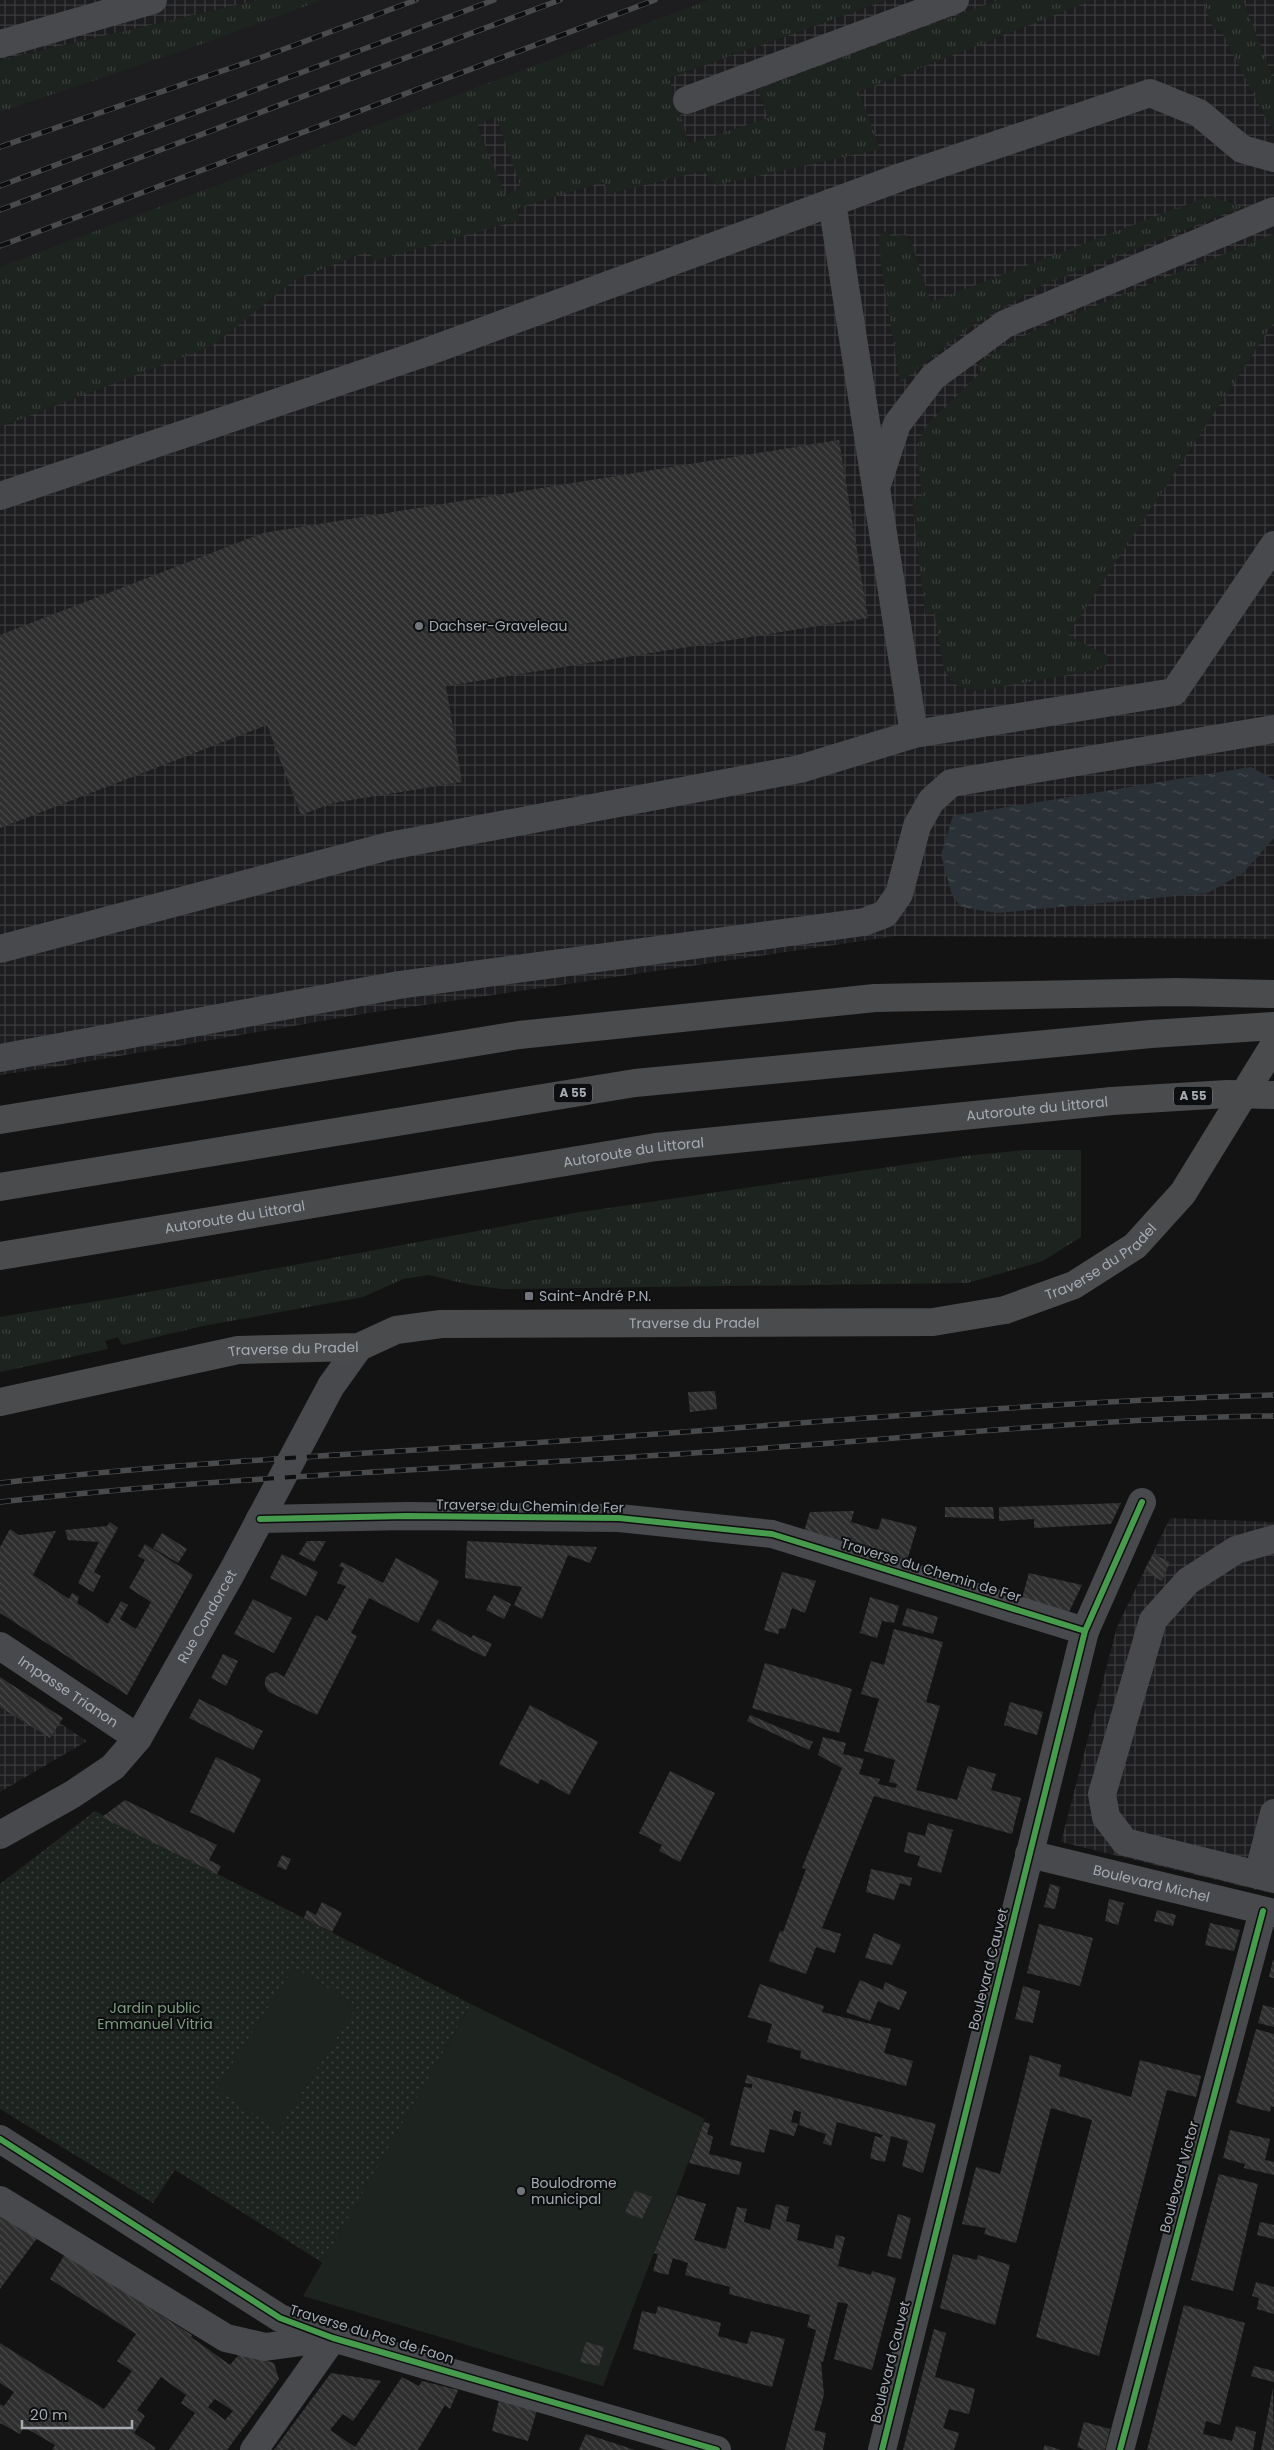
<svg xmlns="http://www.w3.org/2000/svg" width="1274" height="2450" viewBox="0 0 1274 2450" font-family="Poppins,sans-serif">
  <defs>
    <pattern id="industrial-grid" width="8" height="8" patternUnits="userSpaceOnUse" patternTransform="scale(1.25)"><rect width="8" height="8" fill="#1d1d1f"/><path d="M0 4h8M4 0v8" fill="none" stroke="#3b3b3d"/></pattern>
    <pattern id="grass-tufts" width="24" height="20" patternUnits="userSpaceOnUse" patternTransform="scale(1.25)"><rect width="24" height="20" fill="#1d231e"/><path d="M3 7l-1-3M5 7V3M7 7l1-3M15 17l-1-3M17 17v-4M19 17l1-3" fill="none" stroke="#3b403c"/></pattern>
    <pattern id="garden-dots" width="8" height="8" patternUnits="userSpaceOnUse" patternTransform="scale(1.25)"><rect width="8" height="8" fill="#1d231e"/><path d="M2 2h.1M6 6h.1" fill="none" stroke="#3b403c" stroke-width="1.8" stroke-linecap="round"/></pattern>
    <pattern id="water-ripples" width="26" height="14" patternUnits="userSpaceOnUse" patternTransform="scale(1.25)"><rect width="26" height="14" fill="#2b3237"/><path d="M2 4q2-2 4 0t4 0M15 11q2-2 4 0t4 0" fill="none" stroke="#474d52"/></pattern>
    <pattern id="building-back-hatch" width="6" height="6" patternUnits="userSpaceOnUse" patternTransform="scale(1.25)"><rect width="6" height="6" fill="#2e2e2e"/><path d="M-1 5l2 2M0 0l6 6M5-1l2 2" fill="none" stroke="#494a4a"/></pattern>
  </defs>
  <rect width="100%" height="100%" fill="#131313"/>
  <path fill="#1d1d1f" d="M258 0H887L669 78 0 339V60Z"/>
  <path fill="url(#industrial-grid)" d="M0 0H258L0 60Z
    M887 0H1274V939L896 936 362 1014 62 1066 0 1075V339L496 117 669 78Z
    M1170 1518 1274 1522V1894L1061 1842 1117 1627Z
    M0 1684 87 1741 0 1792Z"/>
  <path fill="url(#grass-tufts)" fill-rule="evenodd" d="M258 0H322L202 44 0 112V60Z
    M709 0H887L669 78 689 144 768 118 758 89 998 0H1093L859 92 880 149 716 185 703 171 608 194 604 182 517 208 520 220 374 261 369 251 296 279 212 346 0 427V267ZM496 117 521 188 505 194 477 125Z
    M1203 0H1243L1274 81V129L1269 125 1221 30 1213 29Z
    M1209 196 1243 207 1040 286 970 327 900 383 879 252V236L886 231 891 236 905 235 911 241 931 302Z
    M1274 234V322L1068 635 1108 656 1107 664 1097 670 975 691 955 685 944 670 934 611 925 614 912 500 922 496 916 447 926 426 981 372 977 365 996 351 1033 331Z
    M1026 1150H1081V1237L1043 1261 968 1283 501 1289 471 1285 429 1275 403 1279 363 1297 203 1326 122 1345 118 1337 105 1341 108 1349 0 1372V1317L116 1298 574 1213 964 1156Z"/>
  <path fill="url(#garden-dots)" d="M95 1811 471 2004 323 2263 175 2170 153 2203 0 2109V1884Z"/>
  <path fill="#1d231e" d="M294 1967 357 2006 278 2130 216 2089Z
    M471 2004 705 2119 603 2386 303 2296Z"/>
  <path fill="url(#water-ripples)" d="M1251 767 1274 780V838L1243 873 1208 893 997 913 961 907 952 895 941 855 953 816Z"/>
  <path fill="url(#building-back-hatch)" fill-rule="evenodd" d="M839 440 868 618 446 686 462 782 333 803 301 815 267 725 0 828V635L263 533Z
    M715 1391 717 1409 690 1412 688 1392Z
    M1121 1503 1111 1524 1034 1528V1519L999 1521V1507Z
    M945 1507H993L994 1519 945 1517Z
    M854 1511 851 1522 878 1530 882 1518 917 1527 906 1564 803 1534 810 1512Z
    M110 1522 118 1528 94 1572 101 1576 93 1592 78 1583 99 1542 68 1540 65 1530 107 1526Z
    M10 1529 19 1535 56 1531 33 1575 69 1599 72 1593 79 1597 77 1603 108 1624 121 1601 128 1605 120 1619 136 1629 151 1602 129 1588 145 1560 138 1556 145 1544 193 1575 127 1695 0 1613V1547Z
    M162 1533 187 1549 178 1563 153 1548Z
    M307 1541H326L314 1562 299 1554Z
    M467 1541 573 1546 597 1547 590 1563 568 1555 542 1619 514 1605 522 1587 465 1578Z
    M282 1554 318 1572 306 1596 270 1578Z
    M1153 1554 1170 1562 1162 1581 1144 1571Z
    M396 1558 439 1581 418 1623 369 1598 351 1633 357 1636 317 1715 269 1692 265 1686V1679L269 1674 276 1672 284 1677 316 1615 327 1621 346 1586 337 1583 344 1568 339 1566 342 1562 383 1583Z
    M782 1572 816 1581 805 1613 792 1608 785 1629 780 1628 778 1634 764 1630Z
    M1029 1573 1082 1585 1069 1612 1022 1598Z
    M494 1595 511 1604 504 1619 486 1610Z
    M870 1597 899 1606 894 1623 882 1621 877 1638 860 1633Z
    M253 1599 292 1618 274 1653 234 1634Z
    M907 1608 938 1617 933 1634 902 1625Z
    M438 1619 471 1638 473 1635 492 1644 485 1657 431 1630Z
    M894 1629 943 1642 926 1702 940 1706 916 1790 957 1800 968 1766 996 1774 991 1790 1021 1798 1012 1834 874 1796 822 1928 841 1934 835 1953 816 1947 806 1974 769 1961 780 1931 783 1932 791 1910 806 1869 802 1868 842 1768 818 1755 823 1737 846 1743 843 1754 864 1759 859 1774 880 1779 878 1784 896 1788 897 1784 889 1782 895 1760 864 1751 879 1699 861 1694 871 1661 884 1665Z
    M223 1654 238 1661 226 1686 211 1678Z
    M765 1663 852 1689 839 1733 752 1708Z
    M0 1677 63 1718 50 1738 0 1707Z
    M199 1699 263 1731 253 1750 189 1718Z
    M1010 1702 1043 1712 1037 1735 1004 1725Z
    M530 1705 598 1742 569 1795 541 1779 538 1784 499 1764Z
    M750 1715 813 1742 809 1750 747 1721Z
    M216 1757 261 1779 234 1833 190 1812Z
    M670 1771 715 1793 680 1862 659 1851 662 1845 639 1833Z
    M125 1800 217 1845 209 1860 221 1866 217 1874 102 1817Z
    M928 1823 953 1830 941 1873 917 1866 920 1856 904 1852 908 1832 925 1836Z
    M282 1855 291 1859 286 1870 277 1866Z
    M871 1869 912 1878 910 1886 900 1883 894 1900 866 1892Z
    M1050 1884 1060 1887 1055 1909 1044 1907Z
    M1109 1899 1124 1903 1118 1925 1105 1921Z
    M322 1902 342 1913 332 1932 304 1918 307 1910 316 1915Z
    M1157 1910 1176 1915 1173 1926 1154 1921Z
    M1210 1923 1240 1930 1234 1951 1205 1945Z
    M1039 1924 1093 1938 1080 1986 1027 1973Z
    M874 1933 901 1945 892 1965 865 1958Z
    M1273 1960H1274V1978L1269 1977Z
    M860 1980 883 1990 885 1982 907 1992 899 2010 878 2001 870 2021 846 2012Z
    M760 1984 824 2006 822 2012 891 2029 884 2053 913 2061 906 2086 800 2058 801 2051 767 2042 772 2024 748 2017Z
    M1023 1986 1040 1991 1033 2023 1015 2019Z
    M1263 2005 1274 2008V2027L1258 2023Z
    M1256 2029 1274 2034V2107L1271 2106 1270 2112 1236 2103Z
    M1030 2055 1061 2065 1059 2076 1131 2097 1140 2060 1201 2076 1196 2097 1167 2090 1099 2356 1036 2337 1092 2120 1051 2108 1016 2243 984 2234 986 2228 962 2224 976 2167 1000 2174Z
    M747 2075 936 2124 923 2173 902 2166 908 2141 891 2136 885 2162 876 2160 870 2158 875 2136 881 2138 883 2135 837 2122 831 2146 823 2143 826 2134 799 2125 801 2112 794 2110 791 2122 798 2124 794 2136 770 2129 764 2153 730 2145 744 2087 752 2088V2084L745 2083Z
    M704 2122 710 2124 707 2134 713 2137 709 2154 742 2162 739 2175 689 2163Z
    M1230 2130 1270 2139 1265 2160 1274 2162V2175L1244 2168 1245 2164 1223 2158Z
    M1219 2174 1258 2184 1233 2291 1191 2280Z
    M635 2191 652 2197 642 2219 625 2212Z
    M677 2195 706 2204 694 2240 726 2249 737 2207 747 2209 744 2222 770 2230 776 2204 789 2207 786 2221 800 2225 797 2240 833 2249 836 2235 845 2237 838 2266 871 2275 872 2271 896 2278 872 2370 834 2359 848 2304 838 2302 823 2362H821L824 2395 814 2430 826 2433 823 2450H785L816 2330 807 2327 810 2315 729 2294 730 2287 685 2275 688 2263 673 2258 668 2275 653 2271 658 2254 654 2253Z
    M0 2213 38 2237 0 2289Z
    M898 2214 911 2218 901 2259 887 2256Z
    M1260 2222 1274 2225V2239L1257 2235Z
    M65 2254 192 2335 191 2337 230 2365 240 2353 274 2363 279 2379 227 2450H169L195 2413 181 2403 186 2395 161 2377 137 2410 145 2416 134 2433 156 2448 154 2450H52L55 2445 24 2427 20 2434 0 2423V2404L4 2406 14 2392 0 2383V2343L104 2409 132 2371 117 2361 136 2334 50 2279ZM215 2399 233 2411 225 2420 208 2407Z
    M953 2254 977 2260 978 2255 1010 2265 995 2325 940 2308Z
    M1256 2282 1274 2287V2314L1257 2309 1259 2298 1252 2296Z
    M1184 2305 1245 2323 1220 2425 1206 2421 1203 2434 1232 2441 1236 2426 1256 2432 1253 2450H1147Z
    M658 2306 721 2323 718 2336 747 2344 751 2331 785 2339 772 2387 633 2349 642 2311 656 2314Z
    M934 2329 946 2333 935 2377 975 2389 969 2414 949 2409 943 2428 959 2433 954 2450H903Z
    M586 2342 604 2347 599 2366 580 2362Z
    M1254 2366 1274 2371V2382L1251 2376Z
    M331 2373 381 2381 353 2421 343 2414 330 2430 355 2447 402 2377 419 2386 422 2381 458 2390 450 2409 445 2405 418 2450H274Z
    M1273 2388 1274 2450H1261L1269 2409Z
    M499 2400 537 2410 528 2441 492 2431Z
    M1084 2422 1110 2429 1105 2450H1086L1077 2447Z
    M586 2434 635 2450H579Z
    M1045 2445 1061 2450H1043Z"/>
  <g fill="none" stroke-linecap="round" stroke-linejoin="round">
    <g stroke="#47494c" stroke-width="28">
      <path d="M0 44 153 0"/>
      <path d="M687 100 955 0"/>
      <path d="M878 482 897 424 933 377 1005 324 1274 211"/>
      <path d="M0 496 424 353 901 177 1150 93 1199 113 1242 149 1274 158"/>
      <path d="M914 734 1174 692 1274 545"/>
      <path d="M0 949 389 846 800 769 914 734 832 202"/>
      <path d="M0 1058 399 985 864 922 885 914 899 894 917 826 931 801 951 783 1274 729"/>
      <path d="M260 1519 407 1516 619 1518 772 1534 1085 1631"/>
      <path d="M1274 1539 1236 1550 1188 1581 1153 1620 1102 1794 1106 1817 1125 1842 1274 1879"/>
      <path id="s1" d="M0 1646 138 1738"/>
      <path id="s2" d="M0 1835 73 1794 113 1767 138 1738 232 1572 331 1386 359 1347"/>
      <path id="s3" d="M1029 1854 1274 1913"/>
      <path d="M1258 1875 1274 1813"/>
      <path d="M0 2139 280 2318 333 2338 717 2450"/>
      <path d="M0 2200 226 2338 265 2347 331 2338"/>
      <path d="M254 2450 333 2338"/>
      <path d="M882 2450 1085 1631 1142 1502"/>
      <path d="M1120 2450 1263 1911"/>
    </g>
    <path stroke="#4a4b4d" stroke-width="28" id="s4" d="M0 1402 238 1350 359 1347 396 1330 441 1324 933 1322 1005 1310 1074 1285 1135 1246 1183 1193 1274 1045"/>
    <g stroke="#4a4b4d" stroke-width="28">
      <path d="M0 1120 519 1035 875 998 1176 992 1274 994"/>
      <path d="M0 1187 635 1083 1151 1034 1274 1026"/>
      <path id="s5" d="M0 1256 656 1147 1112 1101"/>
    </g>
    <defs>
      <path id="rail" d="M0 147 260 58 416 0
        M0 186 494 0
        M0 210 560 0
        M0 246 655 0
        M0 1483C191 1461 384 1453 576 1440 808 1423 1041 1402 1274 1395
        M0 1502C240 1475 482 1468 723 1451 907 1439 1090 1418 1274 1416"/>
    </defs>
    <use href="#rail" stroke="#494a4c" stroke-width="5.5"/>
    <use href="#rail" stroke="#0d0e0f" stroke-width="4" stroke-dasharray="11" stroke-linecap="butt"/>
    <path stroke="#4a4b4d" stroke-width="28" d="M1112 1101 1227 1094 1274 1095"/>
    <defs>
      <path id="cycleway" d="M260 1519 407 1516 619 1518 772 1534 1085 1631
        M0 2139 280 2318 333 2338 717 2450
        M882 2450 1085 1631 1142 1502
        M1120 2450 1263 1911"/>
    </defs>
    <use href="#cycleway" stroke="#0d0e0f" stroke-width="9"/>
    <use href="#cycleway" stroke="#469c4c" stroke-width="6"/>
  </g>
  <g fill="#72757b" stroke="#0d0e0f" stroke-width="2">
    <circle cx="419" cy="626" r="5"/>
    <rect x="524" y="1291" width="10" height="10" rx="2.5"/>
    <circle cx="521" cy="2191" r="5"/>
  </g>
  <g text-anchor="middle" stroke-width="4" stroke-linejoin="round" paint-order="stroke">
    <g fill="#0d0e0f" stroke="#777b82" stroke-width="1">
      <rect x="554" y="1083.5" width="38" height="19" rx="4"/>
      <rect x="1174" y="1086.5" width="38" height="19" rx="4"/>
    </g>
    <g font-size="12" font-weight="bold" fill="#a5aab3">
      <text x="573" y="1097">A 55</text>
      <text x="1193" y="1100">A 55</text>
    </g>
    <g font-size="14" fill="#a5aab3" stroke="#0d0e0f" text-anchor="start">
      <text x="429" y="631">Dachser-Graveleau</text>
      <text x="539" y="1301">Saint-André P.N.</text>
      <text x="531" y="2188">Boulodrome<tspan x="531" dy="16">municipal</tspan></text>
    </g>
    <g font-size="14" fill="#a5aab3" stroke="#0d0e0f">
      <text dy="5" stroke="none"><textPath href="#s5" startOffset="1048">Autoroute du Littoral</textPath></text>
      <text dy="5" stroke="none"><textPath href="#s5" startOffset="642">Autoroute du Littoral</textPath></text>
      <text dy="5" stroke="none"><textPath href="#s5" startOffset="238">Autoroute du Littoral</textPath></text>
      <text dy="5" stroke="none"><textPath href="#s4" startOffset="1124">Traverse du Pradel</textPath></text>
      <text dy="5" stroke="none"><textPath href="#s4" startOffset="704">Traverse du Pradel</textPath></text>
      <text dy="5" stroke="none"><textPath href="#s4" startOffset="299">Traverse du Pradel</textPath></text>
      <text transform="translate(530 1506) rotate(1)" y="5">Traverse du Chemin de Fer</text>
      <text transform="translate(931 1570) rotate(17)" y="5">Traverse du Chemin de Fer</text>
      <text dy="5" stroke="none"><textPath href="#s2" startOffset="310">Rue Condorcet</textPath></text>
      <text dy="5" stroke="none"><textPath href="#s1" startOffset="82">Impasse Trianon</textPath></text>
      <text dy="5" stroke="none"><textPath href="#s3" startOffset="126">Boulevard Michel</textPath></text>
      <text transform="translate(988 1969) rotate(-76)" y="5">Boulevard Cauvet</text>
      <text transform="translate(1179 2177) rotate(-75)" y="5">Boulevard Victor</text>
      <text transform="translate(372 2334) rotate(17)" y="5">Traverse du Pas de Faon</text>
      <text transform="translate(890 2362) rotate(-76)" y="5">Boulevard Cauvet</text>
    </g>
    <g font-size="14" fill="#7e9c7f" stroke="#0d0e0f">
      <text x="155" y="2013">Jardin public<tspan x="155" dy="16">Emmanuel Vitria</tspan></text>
    </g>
  </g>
  <path d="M22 2420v8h110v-8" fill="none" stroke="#a5aab3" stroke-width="2.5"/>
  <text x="30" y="2420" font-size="15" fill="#a5aab3" stroke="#0d0e0f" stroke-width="4" paint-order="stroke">20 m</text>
</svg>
